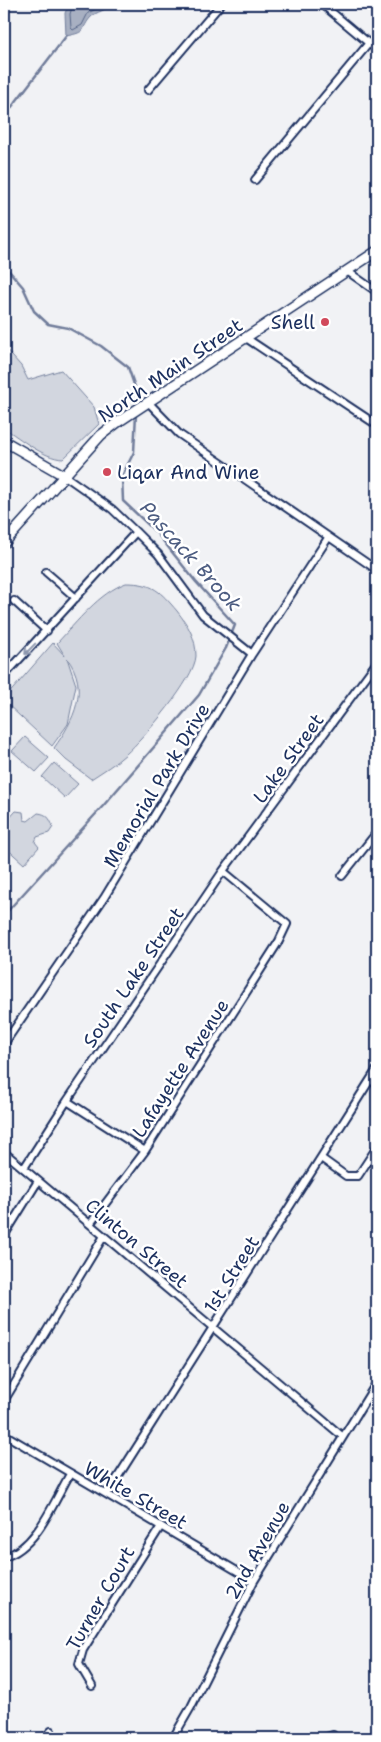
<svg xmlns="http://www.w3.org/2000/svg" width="381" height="1742" viewBox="0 0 381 1742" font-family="'Shantell Sans',sans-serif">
  <rect width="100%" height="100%" fill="#f1f2f5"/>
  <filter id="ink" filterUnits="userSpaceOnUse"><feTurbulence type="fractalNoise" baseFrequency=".02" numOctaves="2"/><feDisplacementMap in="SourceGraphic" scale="10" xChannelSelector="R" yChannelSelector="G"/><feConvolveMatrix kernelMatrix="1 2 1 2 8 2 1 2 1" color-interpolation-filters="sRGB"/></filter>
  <g filter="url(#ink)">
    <path fill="#d2d6df" stroke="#76829e" d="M4 347 21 366 28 380 61 370 94 407 99 424 63 459C43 458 20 438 4 428Z
      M126 583C153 583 160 591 177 611 188 625 196 638 196 656 195 679 144 738 126 754 115 764 103 771 91 779L66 760 54 748C74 720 90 689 67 658L76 685 68 724 52 746 6 703V697L53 643 65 656 57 643C77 622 99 593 126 583Z
      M25 737 49 758 36 772 12 751Z
      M54 763 78 784 65 798 42 777Z
      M16 811 23 812 24 820 28 821 38 813C47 814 50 818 53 827L49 833 37 837 35 842 39 847 24 864 4 846V824Z"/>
    <path fill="#a8b0c2" stroke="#707c9a" d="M69 4H112C106 11 97 11 91 17 80 29 89 32 66 36L65 13Z"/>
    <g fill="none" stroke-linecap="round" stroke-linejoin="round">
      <path stroke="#536386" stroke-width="1" d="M73 4 70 14 71 28 73 30 82 25 88 13 106 4"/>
      <path stroke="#707c9a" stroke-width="2.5" d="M4 117 67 35
        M4 265 23 287 34 311 48 324 68 328 101 346 128 367 138 396 137 406
        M4 915 103 806 199 695 226 648 235 625 196 582 156 532 123 501 122 476 134 452 136 414"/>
      <defs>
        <path id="street" d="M322 4 377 50
          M148 90 221 4
          M255 180 369 43
          M347 271 377 292
          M246 338 377 425
          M149 403 179 434 377 570
          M65 476 112 509 136 532 158 554 203 615 252 654
          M46 572 76 598
          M14 601 47 631
          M4 676 136 532
          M342 876 377 832
          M4 1044 104 898 252 654 328 538
          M371 1080 377 1085
          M67 1101 145 1151
          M4 1152 342 1436
          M321 1158 346 1176H358L377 1147
          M24 1168 67 1101 223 871 377 662
          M90 1224 145 1151 279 941 287 924 223 871
          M4 1236 38 1181
          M4 1401 104 1236
          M4 1434 254 1581
          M107 1494 377 1069
          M4 1557C37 1548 54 1501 70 1474
          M92 1686 79 1664 83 1650 161 1526
          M44 1738 51 1731
          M173 1738 191 1707 254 1581 377 1382
          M323 1738 333 1735 334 1738"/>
        <path id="secondary" d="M4 441 65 476
          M4 543 101 435 118 422 377 251"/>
      </defs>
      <use href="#street" stroke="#1b2f5e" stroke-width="10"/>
      <use href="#secondary" stroke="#1b2f5e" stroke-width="12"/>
      <use href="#street" stroke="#fff" stroke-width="6"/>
      <use href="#secondary" stroke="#fff" stroke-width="9"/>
    </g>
    <defs><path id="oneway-shaft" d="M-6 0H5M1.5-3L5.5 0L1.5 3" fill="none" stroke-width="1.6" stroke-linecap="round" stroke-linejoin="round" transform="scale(1.25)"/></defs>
    <use stroke="#8d97ae" href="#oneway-shaft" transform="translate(30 649) rotate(134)"/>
  </g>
  <g fill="#d1495b" stroke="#fff" stroke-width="2">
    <circle cx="325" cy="322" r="5"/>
    <circle cx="107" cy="472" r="5"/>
  </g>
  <g text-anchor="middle" stroke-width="5" stroke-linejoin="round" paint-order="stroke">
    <g font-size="19" fill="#1b2f5e" stroke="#fff" text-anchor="end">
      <text x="315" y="329">Shell</text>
      <text x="117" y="479" text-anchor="start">Liqar And Wine</text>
    </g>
    <g font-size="19" fill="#1b2f5e" stroke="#fff">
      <text transform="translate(170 370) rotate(-34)" y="7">North Main Street</text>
      <text transform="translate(288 758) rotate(-54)" y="7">Lake Street</text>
      <text transform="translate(156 785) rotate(-59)" y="7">Memorial Park Drive</text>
      <text transform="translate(133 977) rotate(-56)" y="7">South Lake Street</text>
      <text transform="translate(180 1068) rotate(-57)" y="7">Lafayette Avenue</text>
      <text transform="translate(137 1243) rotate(40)" y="7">Clinton Street</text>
      <text transform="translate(231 1274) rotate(-58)" y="7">1st Street</text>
      <text transform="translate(136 1495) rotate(30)" y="7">White Street</text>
      <text transform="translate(257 1550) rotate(-60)" y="7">2nd Avenue</text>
      <text transform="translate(100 1598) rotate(-60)" y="7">Turner Court</text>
    </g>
    <g font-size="20" font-style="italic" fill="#4c5c81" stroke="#fff">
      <text transform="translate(191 556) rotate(48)" y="7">Pascack Brook</text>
    </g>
  </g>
  <rect width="381" height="1742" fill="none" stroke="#fff" stroke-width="20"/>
  <rect x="10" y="10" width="361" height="1722" fill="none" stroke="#1b2f5e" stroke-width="2" filter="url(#ink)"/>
</svg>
